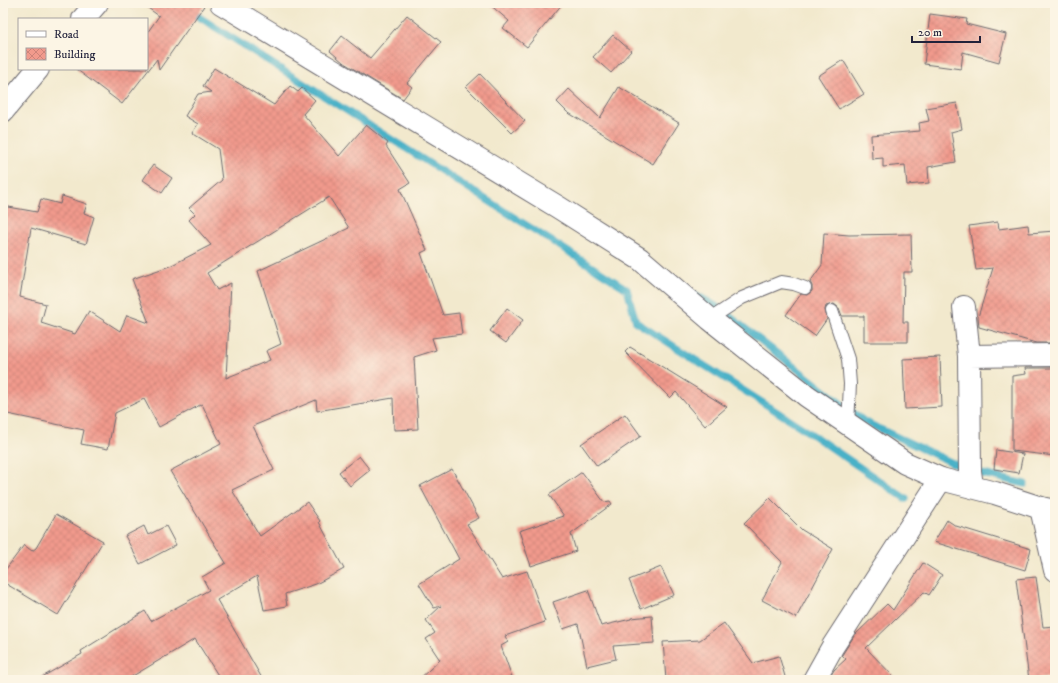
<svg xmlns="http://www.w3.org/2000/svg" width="1058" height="683" viewBox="0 0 1058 683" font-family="'IM FELL DW Pica',serif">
  <defs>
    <pattern id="building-cross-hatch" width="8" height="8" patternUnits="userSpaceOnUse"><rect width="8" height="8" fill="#f19a8c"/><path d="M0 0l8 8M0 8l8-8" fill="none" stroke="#ce847a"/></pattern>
  </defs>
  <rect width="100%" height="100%" fill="#fcf5e5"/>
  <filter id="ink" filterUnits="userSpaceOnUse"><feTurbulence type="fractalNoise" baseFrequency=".025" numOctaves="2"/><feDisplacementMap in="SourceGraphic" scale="8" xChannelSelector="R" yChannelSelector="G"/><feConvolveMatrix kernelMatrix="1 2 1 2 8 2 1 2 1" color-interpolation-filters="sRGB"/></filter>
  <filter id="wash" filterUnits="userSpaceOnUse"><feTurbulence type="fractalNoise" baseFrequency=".012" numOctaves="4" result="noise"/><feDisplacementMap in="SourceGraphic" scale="16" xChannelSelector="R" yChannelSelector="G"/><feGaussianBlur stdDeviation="0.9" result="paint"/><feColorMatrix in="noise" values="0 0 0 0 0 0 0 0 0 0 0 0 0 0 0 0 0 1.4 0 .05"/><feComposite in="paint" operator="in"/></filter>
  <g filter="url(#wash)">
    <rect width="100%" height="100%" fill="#f2e9cd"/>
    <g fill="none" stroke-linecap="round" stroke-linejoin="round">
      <path stroke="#49b1c7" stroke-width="7" d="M177 3 627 289 636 322 801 427 906 499
        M697 295 716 306
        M728 315 865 422 970 471 1025 484"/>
    </g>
    <g id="blocks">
      <path fill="url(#building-cross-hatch)" fill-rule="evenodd" d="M141 3H206L159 70 157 59 122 104 76 69H147V33L159 16Z
        M488 3H563L527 47 503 28 509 21Z
        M930 14 967 19 966 24 1006 34 999 62 963 52 961 69 924 64Z
        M407 15 441 42 407 83 412 87 403 99 344 63 330 51 342 36 370 58Z
        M613 35 631 51 611 73 593 57Z
        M843 60 864 94 839 109 818 76Z
        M214 68 274 105 290 86 298 92 302 88 315 100 303 114 339 156 366 125 388 143 386 146 410 183 400 189 427 250 421 253 443 315 459 313 462 334 432 338 436 350 414 357 418 429 394 430 393 398 317 411 316 400 253 426 274 470 232 490 260 536 307 502 320 521 319 522 344 569 316 584 285 594 287 606 264 610 257 576 217 600 263 680H221L195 639 126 680H37L82 654 81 651 145 611 151 621 209 590 202 577 226 563 170 471 221 444 202 404 159 427 144 399 115 413 108 449 81 444 84 430 3 413V206L37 212 41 199 60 204 62 196 87 204 84 213 94 217 86 244 31 228 20 297 46 304 41 323 75 334 89 311 120 331 127 315 149 323 132 279 170 266 211 245 189 220 195 214 189 208 222 180 218 149 192 133 198 124 185 116 198 94 211 92 203 86ZM329 197 349 228 258 271 281 344 266 351 270 360 226 378 231 283 217 290 207 273Z
        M480 74 525 121 512 133 466 87Z
        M619 87 679 123 653 164 567 112 557 102 569 89 600 118Z
        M957 103 962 129 951 132 956 162 928 167 929 183 907 185 905 165 883 167V158L872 159 871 135 920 131 919 123 929 121 926 108Z
        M153 165 172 178 162 193 143 180Z
        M998 222 999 229 1028 225 1029 233 1055 231V343H1036L979 327 978 317 993 268 976 270 969 226Z
        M824 233 849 235 911 234 912 272H904L903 322H908V342H864V316H842L839 308 834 304 826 306 825 310 827 319 815 336 786 315 801 294 807 295 812 291V286L810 282 822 265Z
        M507 308 523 320 506 343 490 331Z
        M630 347 656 363 727 407 705 426 676 392 670 398 625 352Z
        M940 357 942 407 905 409 903 359Z
        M1025 368H1055V456L1012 451V376L1026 374Z
        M625 414 641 436 597 466 581 444Z
        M996 450 1023 454 1019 473 994 469Z
        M359 456 370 470 350 486 339 472Z
        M452 469 479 518 467 524 502 579 527 571 545 622 505 636 508 642 501 646 513 680H418L440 660 426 639 435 633 426 620 441 606 434 608 419 584 459 559 420 486Z
        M582 472 604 502 610 501 612 504 571 534 576 551 531 566 519 531 564 516 549 495Z
        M770 498 802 530 833 549 796 618 762 600 782 562 744 523Z
        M56 514 103 541 58 615 3 582V573L24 545 32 551 36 548Z
        M947 520 956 526 1031 549 1025 570 934 542Z
        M144 526 148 535 166 526 176 545 140 564 125 536Z
        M923 563 942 575 929 595 924 592 866 648 897 680H828L834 670 846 659 842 655 854 636 887 604 893 610Z
        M661 567 674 595 641 609 629 580Z
        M1036 577 1043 627 1054 626 1055 677 1029 680 1016 579Z
        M588 590 601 626 631 619V618L652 616 654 643 613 646 616 659 587 666 578 624 563 629 553 602Z
        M724 623 753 663 779 656 786 680H666L663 642 700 640Z"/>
    </g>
  </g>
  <g filter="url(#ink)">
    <use href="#blocks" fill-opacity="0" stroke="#6b686e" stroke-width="1"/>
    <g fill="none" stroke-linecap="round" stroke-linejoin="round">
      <defs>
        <path id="lane" d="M832 311 848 359 850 384 848 425
          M710 319 742 298 781 282 794 284 805 288"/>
        <path id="street" d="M83 19 97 3
          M3 111 38 69
          M964 307 969 356 970 471 972 486
          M969 356 1055 355
          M1041 508 1055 570
          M814 680 833 646 941 479"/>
        <path id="secondary" d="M221 3 558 207 640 259 710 319 807 396 905 463 941 479 995 493 1041 508 1055 511"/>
      </defs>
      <use href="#lane" stroke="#6b686e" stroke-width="14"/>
      <use href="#street" stroke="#6b686e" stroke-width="24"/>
      <use href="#secondary" stroke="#6b686e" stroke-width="24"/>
      <use href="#lane" stroke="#fff" stroke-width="12"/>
      <use href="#street" stroke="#fff" stroke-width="22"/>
      <use href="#secondary" stroke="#fff" stroke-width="22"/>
    </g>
  </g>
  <rect width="1058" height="683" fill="none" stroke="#fcf5e5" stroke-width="16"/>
  <rect x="18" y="18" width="130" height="52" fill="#fcf5e5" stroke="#a5a1a1"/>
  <rect x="26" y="31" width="20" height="6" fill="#ffffff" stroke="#a5a1a1"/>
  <text x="54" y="38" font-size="12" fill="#22223b">Road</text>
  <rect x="26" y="48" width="20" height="12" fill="url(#building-cross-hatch)" stroke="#a5a1a1"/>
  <text x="54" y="58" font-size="12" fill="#22223b">Building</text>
  <path d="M912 36v6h68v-6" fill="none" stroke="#22223b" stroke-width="2"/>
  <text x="918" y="36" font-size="12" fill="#22223b" stroke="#fcf5e5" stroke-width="3" paint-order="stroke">20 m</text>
</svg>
